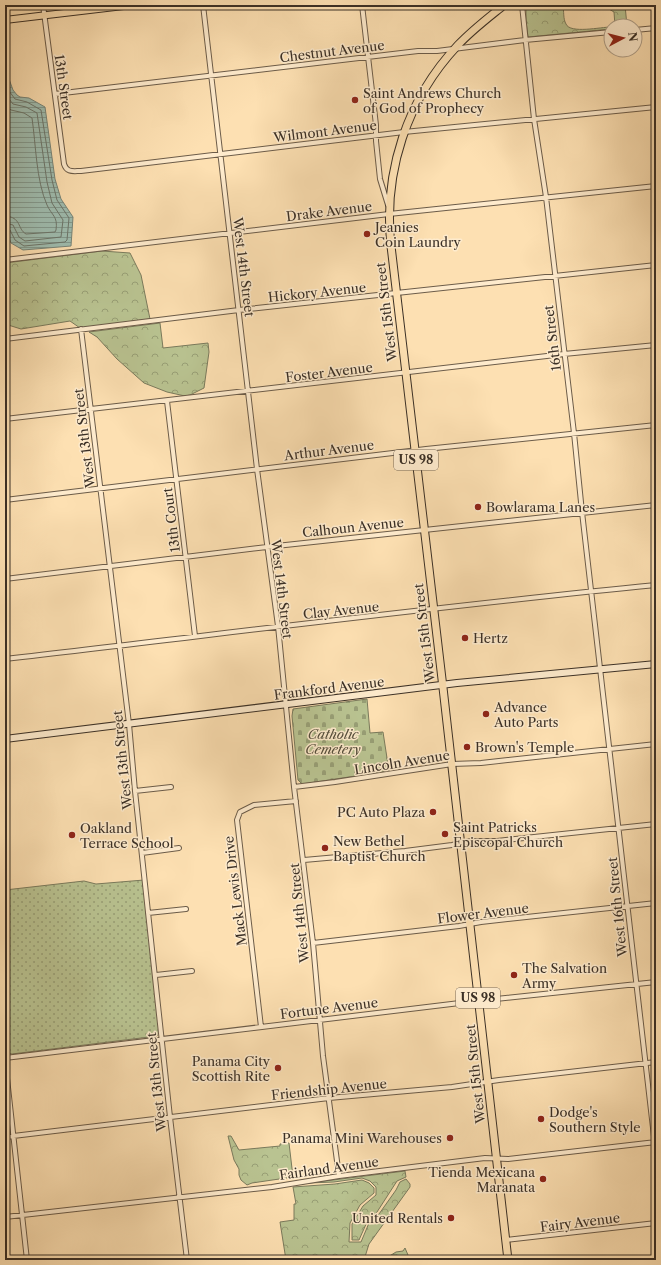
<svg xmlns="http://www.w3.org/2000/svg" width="661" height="1265" viewBox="0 0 661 1265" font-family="'Libre Caslon Text',serif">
  <defs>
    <pattern id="forest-crowns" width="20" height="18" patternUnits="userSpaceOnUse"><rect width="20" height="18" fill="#b9c391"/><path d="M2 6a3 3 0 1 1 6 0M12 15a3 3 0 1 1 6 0" fill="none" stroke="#989f76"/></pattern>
    <pattern id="cemetery-stones" width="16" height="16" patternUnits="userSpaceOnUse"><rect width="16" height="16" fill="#b9c391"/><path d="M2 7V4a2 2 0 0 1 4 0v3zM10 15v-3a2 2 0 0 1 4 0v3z" fill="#989f76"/></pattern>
    <pattern id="park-dots" width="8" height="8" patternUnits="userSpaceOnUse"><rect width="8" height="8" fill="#b9c391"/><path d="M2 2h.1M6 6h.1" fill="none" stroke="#989f76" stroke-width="1.8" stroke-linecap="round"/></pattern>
    <pattern id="water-rules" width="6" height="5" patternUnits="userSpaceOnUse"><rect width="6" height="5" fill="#9fbdb0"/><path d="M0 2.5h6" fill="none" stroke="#839a8f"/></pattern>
  </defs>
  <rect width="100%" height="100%" fill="#fde0b2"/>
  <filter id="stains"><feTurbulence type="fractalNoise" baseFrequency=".005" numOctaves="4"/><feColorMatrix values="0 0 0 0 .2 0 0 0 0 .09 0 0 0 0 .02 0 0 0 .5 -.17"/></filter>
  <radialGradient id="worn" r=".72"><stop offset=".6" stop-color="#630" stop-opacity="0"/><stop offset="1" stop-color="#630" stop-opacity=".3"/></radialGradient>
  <path fill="url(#forest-crowns)" stroke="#7a7a5c" d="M526 5H563C564 11 563 19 566 24 570 34 601 27 611 27V29L528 37 526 21Z
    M602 5H625L627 26H615L614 12Z
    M102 251 130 253 141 275 150 319 80 328 70 321 21 329 5 324V263Z
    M160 323 163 348 208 343 209 352 204 388 190 395 185 396 167 392 144 383 117 359 97 337 89 332Z
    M228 1136H231L239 1150 280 1146V1144L289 1143 293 1177 252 1183 247 1185 241 1180 239 1175V1169L234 1160Z
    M405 1171 406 1177 397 1181 377 1212 367 1222 359 1240H352V1224L363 1206 376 1195V1187L370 1181 362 1178 334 1182 309 1183Z
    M406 1179 410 1184V1187L369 1244 364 1260H286L280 1222 294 1220V1204H296L293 1187 335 1184 362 1180 369 1183 374 1188V1193L360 1205 350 1223 349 1242H361L369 1223 379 1214 396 1190 400 1182Z
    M405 1248 408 1255 404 1260H383L396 1252 403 1251Z"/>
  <path fill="url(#cemetery-stones)" stroke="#7a7a5c" d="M367 699 370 733 383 732 389 771 302 784 298 780 292 716 293 709Z"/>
  <path fill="url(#park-dots)" stroke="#7a7a5c" d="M144 880 159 1031 157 1036 12 1054 8 1053 5 1033V890L84 881 96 884Z"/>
  <path fill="url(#water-rules)" stroke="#778579" d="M5 68 13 90 17 95 20 97 29 98 45 107 55 179 61 199 73 217 71 246 23 250 11 243 5 228Z"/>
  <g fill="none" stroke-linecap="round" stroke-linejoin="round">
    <path stroke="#6d766b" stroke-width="1" d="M5 77 9 91 15 99 27 102 41 110 52 180 57 200 69 218 67 240 65 242 24 246 15 240 10 230 5 228
      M5 94 13 104 26 107 37 113 47 182 52 203 63 220 61 237 25 241 19 237 13 225 5 223
      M5 104 11 110 24 113 32 118C36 145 36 180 47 205 52 216 58 216 56 230L55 232 26 234C17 229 22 217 5 216"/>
    <defs>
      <path id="street" d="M43 5 64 164C67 173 73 171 81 171L404 132 656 107
        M203 5 257 469 278 626 294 787 313 943 323 1056 339 1176
        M362 5 376 125V141L380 179 388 205
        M522 5 534 119 546 197 574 433 582 512 656 1154
        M635 30 656 28
        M55 94 418 51H437L525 40 611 32
        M5 260 389 214 656 186
        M81 329 129 724 135 791 170 1117 187 1260
        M5 339 239 310 656 265
        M167 401 195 636
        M5 419 564 354 656 345
        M5 500 426 449 656 425
        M5 579 267 547 656 505
        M5 659C222 634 439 606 656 585
        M294 787 335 782 452 764 481 763 656 744
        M135 791 171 787
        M142 853 179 848
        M304 860 405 851 452 845 471 841H497L656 824
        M148 913 186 909
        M313 943 459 926 481 922 656 903
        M156 975 192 971
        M261 1027 237 820 240 812 254 805 296 801
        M5 1058 468 1002 656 982
        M5 1060 27 1260
        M5 1137 329 1098 452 1087 499 1080 656 1062
        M5 1217 272 1187 339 1176 485 1158 508 1159 656 1142
        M506 1240 656 1223"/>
      <path id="secondary" d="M5 739 457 683 656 664"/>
      <path id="primary" d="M5 20 132 5"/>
      <path id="highway" d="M504 5C488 18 472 30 458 45 407 99 383 172 391 246L442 679 508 1260"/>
    </defs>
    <use href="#street" stroke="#6c5c49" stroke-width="6"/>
    <use href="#secondary" stroke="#3b3026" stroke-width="8"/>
    <use href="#primary" stroke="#3b3026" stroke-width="8"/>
    <use href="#highway" stroke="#3b3026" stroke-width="9"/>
    <use href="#street" stroke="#feebcd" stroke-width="4"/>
    <use href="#secondary" stroke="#feebcd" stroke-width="6"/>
    <use href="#primary" stroke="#fde0b2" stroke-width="6"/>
    <use href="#highway" stroke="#fde0b2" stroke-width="7"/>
  </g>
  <g fill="#8f2418" stroke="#feebcd" stroke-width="1.5">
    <circle cx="355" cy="100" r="4"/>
    <circle cx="367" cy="234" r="4"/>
    <circle cx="478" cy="507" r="4"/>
    <circle cx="465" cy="638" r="4"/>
    <circle cx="486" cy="714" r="4"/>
    <circle cx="467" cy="747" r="4"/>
    <circle cx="433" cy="812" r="4"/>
    <circle cx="445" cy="834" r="4"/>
    <circle cx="72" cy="835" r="4"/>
    <circle cx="325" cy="848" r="4"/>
    <circle cx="514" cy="975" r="4"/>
    <circle cx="278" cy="1068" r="4"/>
    <circle cx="541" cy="1119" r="4"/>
    <circle cx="450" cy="1138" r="4"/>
    <circle cx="543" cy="1179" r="4"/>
    <circle cx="451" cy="1218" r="4"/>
  </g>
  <g text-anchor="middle" stroke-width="3" stroke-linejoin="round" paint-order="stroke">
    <g fill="#feebcd" stroke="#766858" stroke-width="1">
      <rect x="394" y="450" width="44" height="20" rx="3"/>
      <rect x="456" y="988" width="44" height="20" rx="3"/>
    </g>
    <g font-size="12" font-weight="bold" fill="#3b3026">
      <text x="416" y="464">US 98</text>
      <text x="478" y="1002">US 98</text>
    </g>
    <g font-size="13" fill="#3b3026" stroke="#feebcd">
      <text transform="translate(332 51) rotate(-7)" y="5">Chestnut Avenue</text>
      <text transform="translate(64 87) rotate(82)" y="5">13th Street</text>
      <text transform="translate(325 131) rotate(-7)" y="5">Wilmont Avenue</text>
      <text transform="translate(329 211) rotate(-7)" y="5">Drake Avenue</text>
      <text transform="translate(244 267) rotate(83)" y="5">West 14th Street</text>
      <text transform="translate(317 292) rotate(-6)" y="5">Hickory Avenue</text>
      <text transform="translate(386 312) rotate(-97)" y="5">West 15th Street</text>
      <text transform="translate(552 338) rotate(-97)" y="5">16th Street</text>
      <text transform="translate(329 372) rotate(-7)" y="5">Foster Avenue</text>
      <text transform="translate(84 438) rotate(-97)" y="5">West 13th Street</text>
      <text transform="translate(329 450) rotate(-7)" y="5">Arthur Avenue</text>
      <text transform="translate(171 520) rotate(-97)" y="5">13th Court</text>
      <text transform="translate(353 527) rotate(-6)" y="5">Calhoun Avenue</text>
      <text transform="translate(282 589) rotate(83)" y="5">West 14th Street</text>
      <text transform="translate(341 610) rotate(-6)" y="5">Clay Avenue</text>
      <text transform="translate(424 633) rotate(-97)" y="5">West 15th Street</text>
      <text transform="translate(329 688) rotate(-7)" y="5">Frankford Avenue</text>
      <text transform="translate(122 760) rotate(-96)" y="5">West 13th Street</text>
      <text transform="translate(402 762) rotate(-9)" y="5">Lincoln Avenue</text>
      <text transform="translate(235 891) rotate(-97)" y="5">Mack Lewis Drive</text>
      <text transform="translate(617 907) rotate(-96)" y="5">West 16th Street</text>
      <text transform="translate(299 913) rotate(-96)" y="5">West 14th Street</text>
      <text transform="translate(483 913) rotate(-7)" y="5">Flower Avenue</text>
      <text transform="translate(329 1008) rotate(-7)" y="5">Fortune Avenue</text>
      <text transform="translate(475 1074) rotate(-96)" y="5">West 15th Street</text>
      <text transform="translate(156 1082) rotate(-96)" y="5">West 13th Street</text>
      <text transform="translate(329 1089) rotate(-6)" y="5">Friendship Avenue</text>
      <text transform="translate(329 1168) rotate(-8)" y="5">Fairland Avenue</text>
      <text transform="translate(580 1222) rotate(-7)" y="5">Fairy Avenue</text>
    </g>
    <g font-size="13" fill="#3b3026" stroke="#feebcd" text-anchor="start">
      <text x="363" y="98">Saint Andrews Church<tspan x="363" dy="15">of God of Prophecy</tspan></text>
      <text x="375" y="232">Jeanies<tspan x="375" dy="15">Coin Laundry</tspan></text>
      <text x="486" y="512">Bowlarama Lanes</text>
      <text x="473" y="643">Hertz</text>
      <text x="494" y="712">Advance<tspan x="494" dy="15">Auto Parts</tspan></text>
      <text x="475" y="752">Brown's Temple</text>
      <text x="425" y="817" text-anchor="end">PC Auto Plaza</text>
      <text x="453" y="832">Saint Patricks<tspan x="453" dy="15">Episcopal Church</tspan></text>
      <text x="80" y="833">Oakland<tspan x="80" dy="15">Terrace School</tspan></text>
      <text x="333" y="846">New Bethel<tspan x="333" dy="15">Baptist Church</tspan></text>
      <text x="522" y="973">The Salvation<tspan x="522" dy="15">Army</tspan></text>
      <text x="270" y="1066" text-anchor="end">Panama City<tspan x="270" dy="15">Scottish Rite</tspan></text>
      <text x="549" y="1117">Dodge's<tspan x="549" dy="15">Southern Style</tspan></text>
      <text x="442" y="1143" text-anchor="end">Panama Mini Warehouses</text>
      <text x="535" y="1177" text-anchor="end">Tienda Mexicana<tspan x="535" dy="15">Maranata</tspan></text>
      <text x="443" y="1223" text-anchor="end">United Rentals</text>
    </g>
    <g font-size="13" font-style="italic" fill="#544d3b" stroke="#feebcd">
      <text x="333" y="739">Catholic<tspan x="333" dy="15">Cemetery</tspan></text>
    </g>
  </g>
  <rect width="661" height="1265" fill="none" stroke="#fde0b2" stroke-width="20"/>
  <rect x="6" y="6" width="649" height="1253" fill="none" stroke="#3b3026" stroke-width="2"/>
  <rect x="10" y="10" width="641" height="1245" fill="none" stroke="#3b3026"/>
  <g transform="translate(623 38) rotate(83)"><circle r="19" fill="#feebcd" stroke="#b0a08a"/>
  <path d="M0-3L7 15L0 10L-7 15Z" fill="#8f2418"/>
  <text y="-6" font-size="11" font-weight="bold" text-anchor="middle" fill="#3b3026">N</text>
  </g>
  <rect width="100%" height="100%" filter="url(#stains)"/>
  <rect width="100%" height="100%" fill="url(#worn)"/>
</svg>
